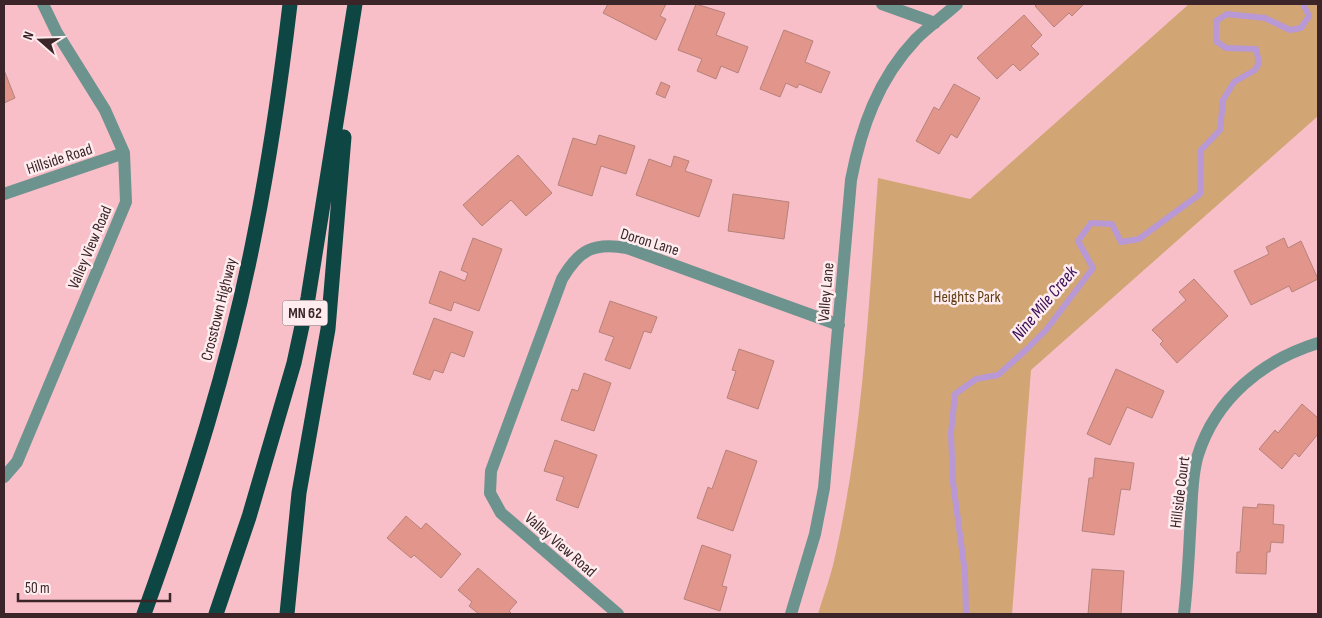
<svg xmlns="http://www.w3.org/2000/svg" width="1322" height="618" viewBox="0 0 1322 618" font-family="'Sofia Sans Condensed',sans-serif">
  <rect width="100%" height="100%" fill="#f8bfc8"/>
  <path fill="#d1a574" d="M1189 4H1318V116L1031 370 1012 614H818C824 594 832 573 836 552 863 432 869 301 878 178L970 199Z"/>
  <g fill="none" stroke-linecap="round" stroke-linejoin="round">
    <path stroke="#b898d5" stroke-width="6" d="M966 614 965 573 953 482 951 433 955 394 976 379 998 375 1027 349 1046 330 1093 268 1078 241 1091 223 1112 224 1121 242 1139 239 1200 194 1201 150 1220 130 1223 100 1234 82 1255 70 1259 63 1256 49 1226 48 1216 41V21L1227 14 1265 18 1290 30 1301 28 1309 16 1303 4"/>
  </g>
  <path fill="#e1958b" stroke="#b6827a" d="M608 4H666L660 16 666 19 656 40 603 13Z
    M696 4 725 13 716 35 748 47 738 73 721 66 716 79 697 71 702 59 678 50Z
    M1037 4H1084L1072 16 1069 13 1054 27 1035 6Z
    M1024 15 1042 35 1031 46 1039 54 1020 71 1013 64 997 79 977 58Z
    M784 30 813 41 805 62 830 72 821 93 799 84 797 88 786 83 780 97 760 89Z
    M4 70 15 98 4 103Z
    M661 82 670 86 665 98 656 94Z
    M954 84 980 98 957 138 951 134 939 154 916 141 934 107 939 110Z
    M599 135 635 146 626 174 601 166 592 196 558 185 573 138 596 145Z
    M518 155 552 193 526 216 511 200 482 226 463 205Z
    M674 156 689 161 685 171 712 180 699 217 636 195 649 159 671 167Z
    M733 194 789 202 784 239 728 231Z
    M473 238 502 249 479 311 454 302 451 311 429 303 440 271 465 281 468 273 461 270Z
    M1284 238 1288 248 1301 241 1318 279 1292 292 1289 286 1251 305 1234 271 1269 254 1266 247Z
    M1194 279 1228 316 1177 363 1160 344 1163 341 1152 330 1186 300 1179 292Z
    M610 301 657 317 651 333 644 331 630 369 605 360 614 337 599 332Z
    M434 318 473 332 464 357 451 352 443 373 434 370 430 380 413 374Z
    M739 349 774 361 758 409 727 398 736 371 732 370Z
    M1116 369 1164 391 1152 418 1127 407 1110 445 1087 434Z
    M584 373 611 383 594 431 561 420 572 389 578 391Z
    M1302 404 1318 418V434L1299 457 1295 453 1282 469 1259 449 1275 430 1278 433Z
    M555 440 597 455 578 508 556 500 564 477 544 471Z
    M726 450 757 461 733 531 697 518 708 487 712 489Z
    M1095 458 1134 463 1130 490 1121 489 1114 535 1082 531 1089 478H1093Z
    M1258 504 1274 505 1273 524 1284 525 1283 543 1271 542 1270 552H1267L1266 574 1236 573 1237 552H1240L1243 507 1257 508Z
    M406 516 421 529 426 523 461 554 441 578 414 555 411 558 387 538Z
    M702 545 731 555 722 586 727 587 720 611 684 599Z
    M478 568 517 602 509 611 512 614H479L469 606 472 602 458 590Z
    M1092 569 1124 571 1121 614H1088Z"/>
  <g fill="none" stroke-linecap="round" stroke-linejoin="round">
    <path stroke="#6d938f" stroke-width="12" d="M882 4 935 23
      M4 194 124 153
      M4 477 17 462 126 202 124 153 105 110 57 33 43 4
      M618 614 501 513 490 493 491 471 562 279C579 250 593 242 627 248L839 325
      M791 614 815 534 824 488 851 180C861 128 878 79 916 39 929 26 944 16 957 4
      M1184 614C1188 581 1189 548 1191 516 1192 496 1192 474 1198 455 1216 398 1263 360 1318 343"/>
    <path stroke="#0d4642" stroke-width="15" d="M144 614C189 490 230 362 255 232 270 157 281 80 290 4
      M216 614 249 517 294 363 308 298 355 4
      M287 614 299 493 328 329 344 137"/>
  </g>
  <g text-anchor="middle" stroke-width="5" stroke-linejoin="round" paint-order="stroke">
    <rect fill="#feecee" stroke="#766164" stroke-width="1" x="282.5" y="300.5" width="45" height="25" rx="4"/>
    <g font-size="15" font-weight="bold" fill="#3b2529">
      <text x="305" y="318">MN 62</text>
    </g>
    <g font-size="16" fill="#3b2529" stroke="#feecee">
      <text transform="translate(59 158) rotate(-18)" y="6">Hillside Road</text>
      <text transform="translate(650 241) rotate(17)" y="6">Doron Lane</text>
      <text transform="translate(89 247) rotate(-67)" y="6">Valley View Road</text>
      <text transform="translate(825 292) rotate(-85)" y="6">Valley Lane</text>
      <text transform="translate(218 309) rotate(-76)" y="6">Crosstown Highway</text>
      <text transform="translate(1179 492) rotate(-83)" y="6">Hillside Court</text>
      <text transform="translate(561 544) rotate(41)" y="6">Valley View Road</text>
    </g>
    <g font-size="16" fill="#603d13" stroke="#feecee">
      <text x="967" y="302">Heights Park</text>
    </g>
    <g font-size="18" font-style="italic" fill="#3c0f58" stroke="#feecee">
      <text transform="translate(1044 303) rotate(-50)" y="6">Nine Mile Creek</text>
    </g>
  </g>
  <rect width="1322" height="618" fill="none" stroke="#3b2529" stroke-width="10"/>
  <g transform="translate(40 40) rotate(290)" stroke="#feecee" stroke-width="4" paint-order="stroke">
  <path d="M0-4L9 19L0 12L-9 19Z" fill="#3b2529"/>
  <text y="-8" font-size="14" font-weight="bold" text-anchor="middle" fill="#3b2529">N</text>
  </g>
  <path d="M18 593v8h152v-8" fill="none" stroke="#3b2529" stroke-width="2.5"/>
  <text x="25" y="593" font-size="15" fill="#3b2529" stroke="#feecee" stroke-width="4" paint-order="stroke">50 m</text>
</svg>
